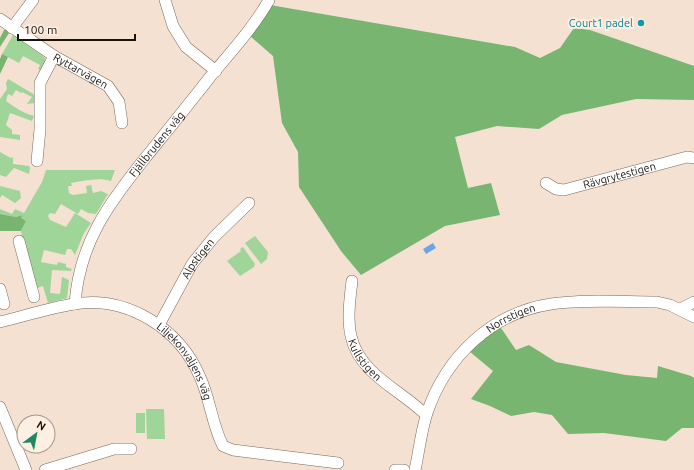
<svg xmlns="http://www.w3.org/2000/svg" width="694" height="470" viewBox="0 0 694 470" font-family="Ubuntu,sans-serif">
  <rect width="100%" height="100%" fill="#f4e1d2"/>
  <path fill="#a0d599" d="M13 35 44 57 46 62 41 71 38 69 40 65 23 56 19 63 2 54Z
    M8 79 35 95V103L27 104 32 97 22 92 21 93 16 90 12 96 8 94 6 101C14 107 23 113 34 116L32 121 10 113 6 125 12 130V134L20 135V140L0 137V99L7 89 6 83Z
    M0 152 11 158 13 157V164L29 166 30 168 29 174 14 168 6 177 0 175Z
    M46 170H115L111 181C99 177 84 181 71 183L72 186H68L69 193 73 195 87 193 86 186 91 185 93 193 101 191 108 194 96 214 88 213 81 209 78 214 61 204 55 214 50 213 48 216 50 220 66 227 75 213 91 223 84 233 75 255 71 249H67L65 255 44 250 41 262 57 265 58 262 66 264V267L72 269 71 271 52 270 50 293 60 294 62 277 69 280 67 298 48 303 43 286 34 289 21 231 26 221 20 218 22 215 16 217 0 214V209L12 214 15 209 24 213 42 182Z
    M0 186 20 191 21 198 15 203 2 195 0 198Z
    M255 236 268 252 267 259 261 264 245 243Z
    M243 247 255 264 254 267 240 276 227 261 241 251 240 249Z
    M146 409H164L165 439H147Z
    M136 413H145V433H136Z"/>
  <path fill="#78b570" d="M270 5 515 47 540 58 560 48 574 28 590 30 694 66V100L636 99 562 115 539 129 497 126 455 137 468 188 491 183 500 215 445 226 361 275 341 251 299 187 298 152 282 123 273 56 250 36Z
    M8 29 9 33 0 47V38L4 30Z
    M2 54 8 57 0 74V59Z
    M0 214 16 217 22 215 21 218 26 221 21 231H0Z
    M499 325 516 350 529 345 556 362 626 375 657 378 658 366 691 376 694 378V428H682L666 441 604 433 568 434 552 415 534 412 511 416 490 406 471 399 493 371 469 351Z"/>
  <path fill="#6ba5e8" d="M433 243 436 248 426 254 423 249Z"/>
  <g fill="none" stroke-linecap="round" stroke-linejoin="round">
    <defs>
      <g id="minor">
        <path d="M165 0 173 26 186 47 216 71"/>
        <path id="s1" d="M0 19 54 56 108 86 119 102 122 123"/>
        <path d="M12 28 33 0"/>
        <path d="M37 161 40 129V83L54 56"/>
        <path id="s2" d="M546 183 556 189 564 190 687 157 694 158"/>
        <path d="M19 241 34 297"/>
        <path id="s3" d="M352 281C350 298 347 319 351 336 359 374 401 390 426 415"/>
        <path d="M0 289 4 304"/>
        <path id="s4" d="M75 304C79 243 109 203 146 157 167 131 189 104 210 77 231 52 253 28 269 0"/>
        <path d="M680 309 694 302"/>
        <path id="s5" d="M0 322C25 316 49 308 74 304 127 295 180 329 200 377 210 398 212 425 223 446L233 450 338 463"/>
        <path id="s6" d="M159 325 192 264 214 237 249 203"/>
        <path d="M0 407 26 470"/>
        <path d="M45 470 114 449H131"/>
        <path d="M395 470H404"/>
        <path id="s7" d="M415 470C419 452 421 431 427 413 446 357 491 313 551 304 585 299 623 302 657 302L670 305 694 317"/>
      </g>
    </defs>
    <use href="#minor" stroke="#79695c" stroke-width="12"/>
    <use href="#minor" stroke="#fff" stroke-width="11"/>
  </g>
  <circle fill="#0f9aa8" stroke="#feefe3" stroke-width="1.5" cx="641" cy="23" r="4"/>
  <g text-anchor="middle" stroke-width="4" stroke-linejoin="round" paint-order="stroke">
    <g font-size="11" fill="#0d838f" stroke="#feefe3" text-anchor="end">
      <text x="633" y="27">Court1 padel</text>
    </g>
    <g font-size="11" fill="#19130e" stroke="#feefe3">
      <text dy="4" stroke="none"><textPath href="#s1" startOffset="96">Ryttarvägen</textPath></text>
      <text dy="4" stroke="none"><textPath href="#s4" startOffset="183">Fjällbrudens väg</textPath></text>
      <text dy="4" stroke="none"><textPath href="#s2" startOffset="77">Rävgrytestigen</textPath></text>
      <text dy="4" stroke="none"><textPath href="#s6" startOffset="77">Alpstigen</textPath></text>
      <text dy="4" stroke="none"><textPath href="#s7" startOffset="189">Norrstigen</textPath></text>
      <text dy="4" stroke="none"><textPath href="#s3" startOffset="83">Kullstigen</textPath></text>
      <text dy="4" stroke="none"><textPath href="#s5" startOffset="211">Liljekonvaljens väg</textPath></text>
    </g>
  </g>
  <g transform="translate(36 434) rotate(32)"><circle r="19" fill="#feefe3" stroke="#a2978e"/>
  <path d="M0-3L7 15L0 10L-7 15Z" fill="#208762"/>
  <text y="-6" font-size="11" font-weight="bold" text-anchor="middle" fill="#19130e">N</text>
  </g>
  <path d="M18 34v6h117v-6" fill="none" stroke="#19130e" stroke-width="2"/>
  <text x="24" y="34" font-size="12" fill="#19130e" stroke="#feefe3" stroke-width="3" paint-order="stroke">100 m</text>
</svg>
